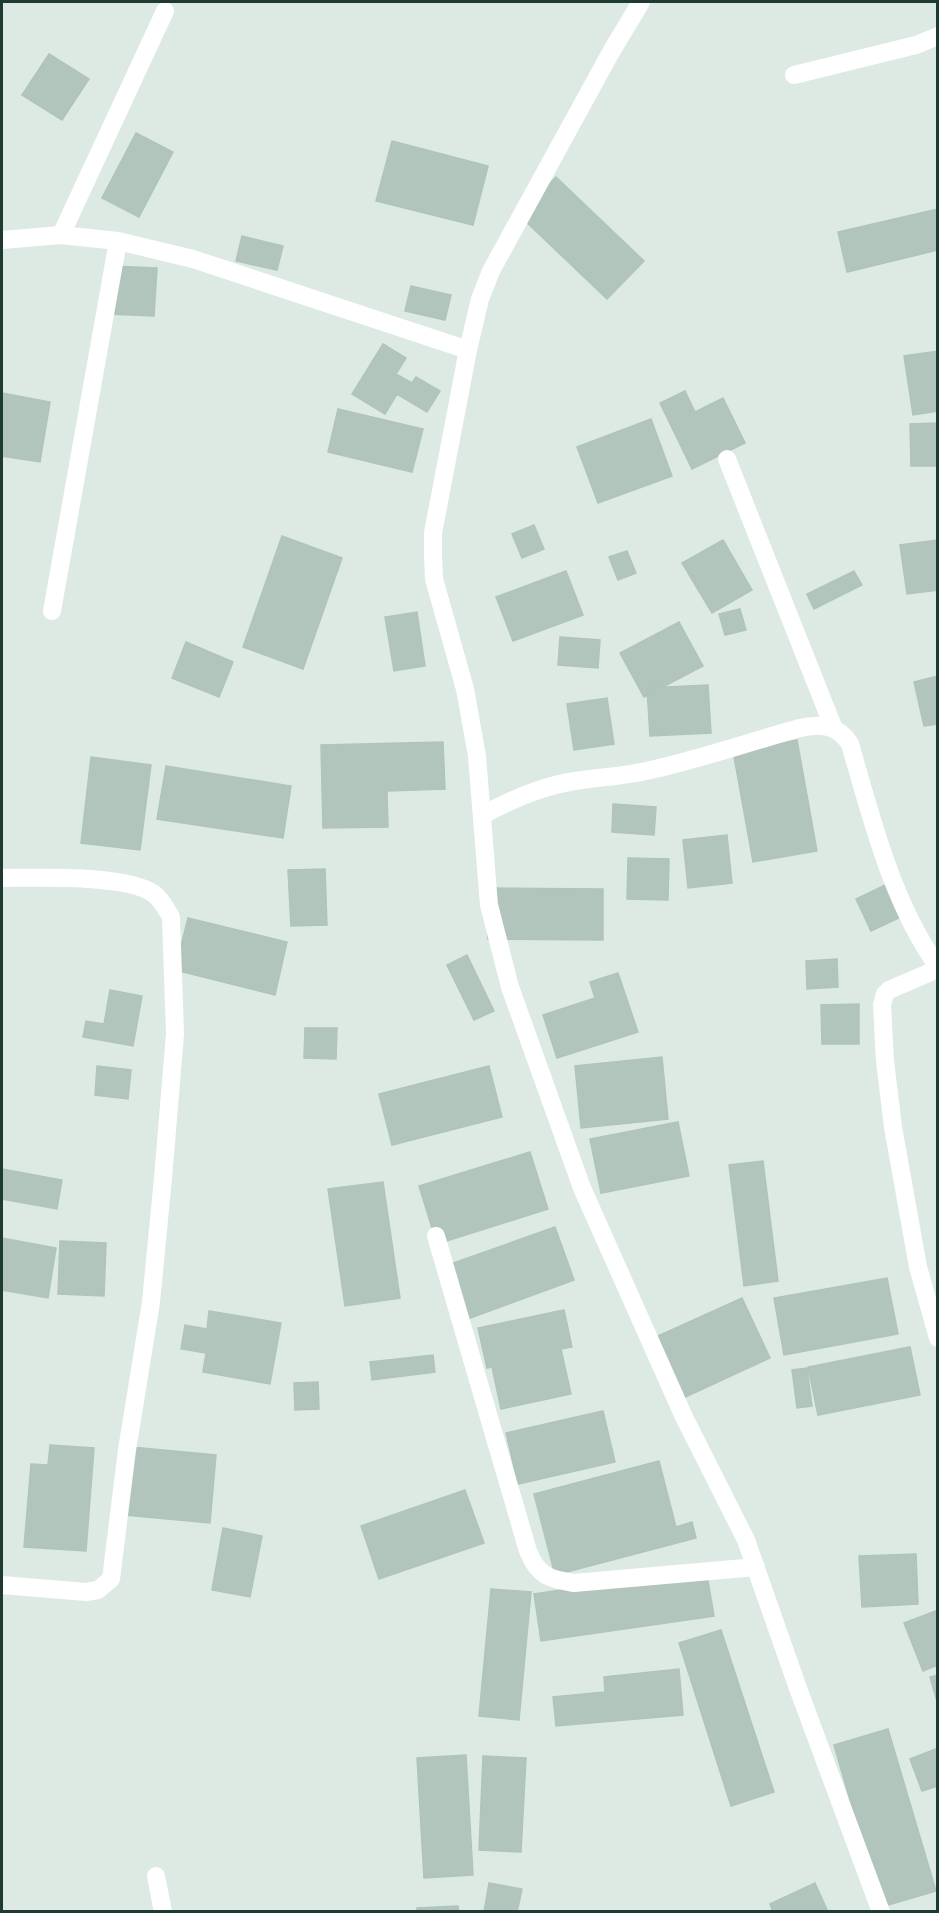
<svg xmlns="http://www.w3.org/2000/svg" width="939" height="1913" viewBox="0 0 939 1913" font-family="Raleway,sans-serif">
  <rect width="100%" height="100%" fill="#ddeae4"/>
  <path fill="#b2c5bd" stroke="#afc4bb" stroke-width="1.5" d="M49 54 89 79 62 120 22 95Z
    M136 133 173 152 139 217 102 198Z
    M392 141 488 166 473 225 376 201Z
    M556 177 644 261 607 299 519 215Z
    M938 209V250L847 272 838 232Z
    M242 236 283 246 277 270 236 261Z
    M110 266 157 268 154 316 108 314Z
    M411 286 451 295 445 320 405 311Z
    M383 344 406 358 396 374 412 383 416 377 440 391 427 412 397 394 385 414 352 394Z
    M938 351V411L913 415 904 356Z
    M685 391 695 412 723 398 745 443 692 469 660 403Z
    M2 393 50 402 40 462 2 456Z
    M338 409 423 429 412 472 328 452Z
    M651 419 672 476 598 503 577 447Z
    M938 423V466H911L910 424Z
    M534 525 544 549 522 558 512 534Z
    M282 536 342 558 303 669 243 647Z
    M723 540 752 590 712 613 682 563Z
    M938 540V590L907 594 900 545Z
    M627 551 636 573 618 580 609 557Z
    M566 571 583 615 513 641 496 597Z
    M854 571 862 585 814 609 807 594Z
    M740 609 746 630 725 635 719 614Z
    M417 612 425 666 394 671 385 617Z
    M679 622 703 666 644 697 620 653Z
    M560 637 600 640 598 668 558 665Z
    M186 642 233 662 219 697 172 678Z
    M938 676V724L924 726 914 682Z
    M708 685 711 733 650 736 647 688Z
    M607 698 614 744 574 750 567 704Z
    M797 740 817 851 753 862 733 751Z
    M443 742 445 789 387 791 388 827 323 828 321 745Z
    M91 757 151 765 140 850 81 843Z
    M166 766 291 786 283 838 157 819Z
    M613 804 656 807 654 835 612 832Z
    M727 835 732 883 688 888 683 840Z
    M628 858 669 859 668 900 627 899Z
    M325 869 327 925 291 926 288 870Z
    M885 885 901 917 871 931 856 899Z
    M488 888 603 889V940L488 939Z
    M188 918 287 942 275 995 175 970Z
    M467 955 494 1011 474 1020 447 965Z
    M837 959 838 987 807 989 806 961Z
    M618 973 638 1032 557 1058 543 1015 595 998 590 982Z
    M110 990 142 996 133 1046 83 1037 86 1021 104 1024Z
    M859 1004V1044H822L821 1005Z
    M305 1028H337L336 1059 304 1058Z
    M662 1057 668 1119 581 1128 575 1066Z
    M97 1066 131 1070 128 1099 95 1095Z
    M489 1066 502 1117 392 1145 379 1094Z
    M678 1122 689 1176 601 1193 590 1139Z
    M530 1152 548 1209 437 1244 419 1186Z
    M763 1161 778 1281 744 1286 729 1165Z
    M2 1169 62 1180 57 1209 2 1199Z
    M383 1182 400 1298 345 1306 328 1189Z
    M555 1227 574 1280 465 1320 445 1266Z
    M2 1238 56 1248 48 1298 2 1290Z
    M60 1241 106 1243 104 1296 58 1294Z
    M887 1278 898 1334 784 1355 774 1298Z
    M742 1298 770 1358 679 1400 651 1339Z
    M564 1310 572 1347 561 1349 571 1394 501 1409 492 1367 487 1368 478 1328Z
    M209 1311 281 1323 270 1384 203 1372 206 1353 181 1349 185 1325 207 1329Z
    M910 1347 920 1395 818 1415 808 1367Z
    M433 1355 435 1372 372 1380 370 1362Z
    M807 1368 812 1406 797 1408 792 1370Z
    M318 1382 319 1409 295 1410 294 1383Z
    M603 1411 615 1462 518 1484 506 1433Z
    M50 1445 94 1448 86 1551 24 1547 31 1464 48 1465Z
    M131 1447 216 1455 210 1523 125 1515Z
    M659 1461 676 1527 692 1522 696 1538 555 1575 534 1494Z
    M465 1490 484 1543 379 1579 361 1526Z
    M223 1528 262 1536 250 1597 212 1590Z
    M916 1554 918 1604 862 1607 859 1556Z
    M706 1569 714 1616 541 1641 534 1594Z
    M491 1589 531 1592 519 1720 479 1716Z
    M938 1610V1665L923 1671 904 1623Z
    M721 1630 774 1792 731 1806 679 1643Z
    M679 1669 683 1715 556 1726 553 1697 605 1692 604 1677Z
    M938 1675V1705L930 1677Z
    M888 1729 936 1891 881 1907 834 1745Z
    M938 1748V1786L922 1791 910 1759Z
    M466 1755 473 1875 424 1878 417 1758Z
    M483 1756 526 1758 521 1852 479 1850Z
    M489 1883 522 1889 517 1912H484Z
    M815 1883 828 1912H773L770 1904Z
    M458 1906 459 1912H417V1908Z"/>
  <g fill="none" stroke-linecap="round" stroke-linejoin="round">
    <path stroke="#fff" stroke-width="18" d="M641 2 611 52 491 271 480 299 468 350 433 533V555L434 579 465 689 477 756 489 905 510 987 582 1188 684 1417 746 1540 799 1691 881 1912
      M794 75 916 45 938 36
      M61 235 165 11
      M2 240 61 235 118 241 193 259 468 350
      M727 459 834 729
      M52 611 118 241
      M483 815C514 798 546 784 582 780 603 777 624 776 646 771 698 760 749 742 800 728 821 723 838 725 850 744 872 820 892 902 938 967
      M2 878C36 878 128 874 154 894 162 900 166 909 171 917L175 1034 163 1178 151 1302 127 1450 111 1579 98 1590 86 1592 2 1585
      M938 969 889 990 885 994 882 1005 885 1061 893 1127 918 1267 938 1338
      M436 1236 528 1551C538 1576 549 1579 574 1583L756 1567
      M156 1876 163 1912"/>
  </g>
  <rect width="939" height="1913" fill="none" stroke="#1d3b32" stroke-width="6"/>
</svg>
